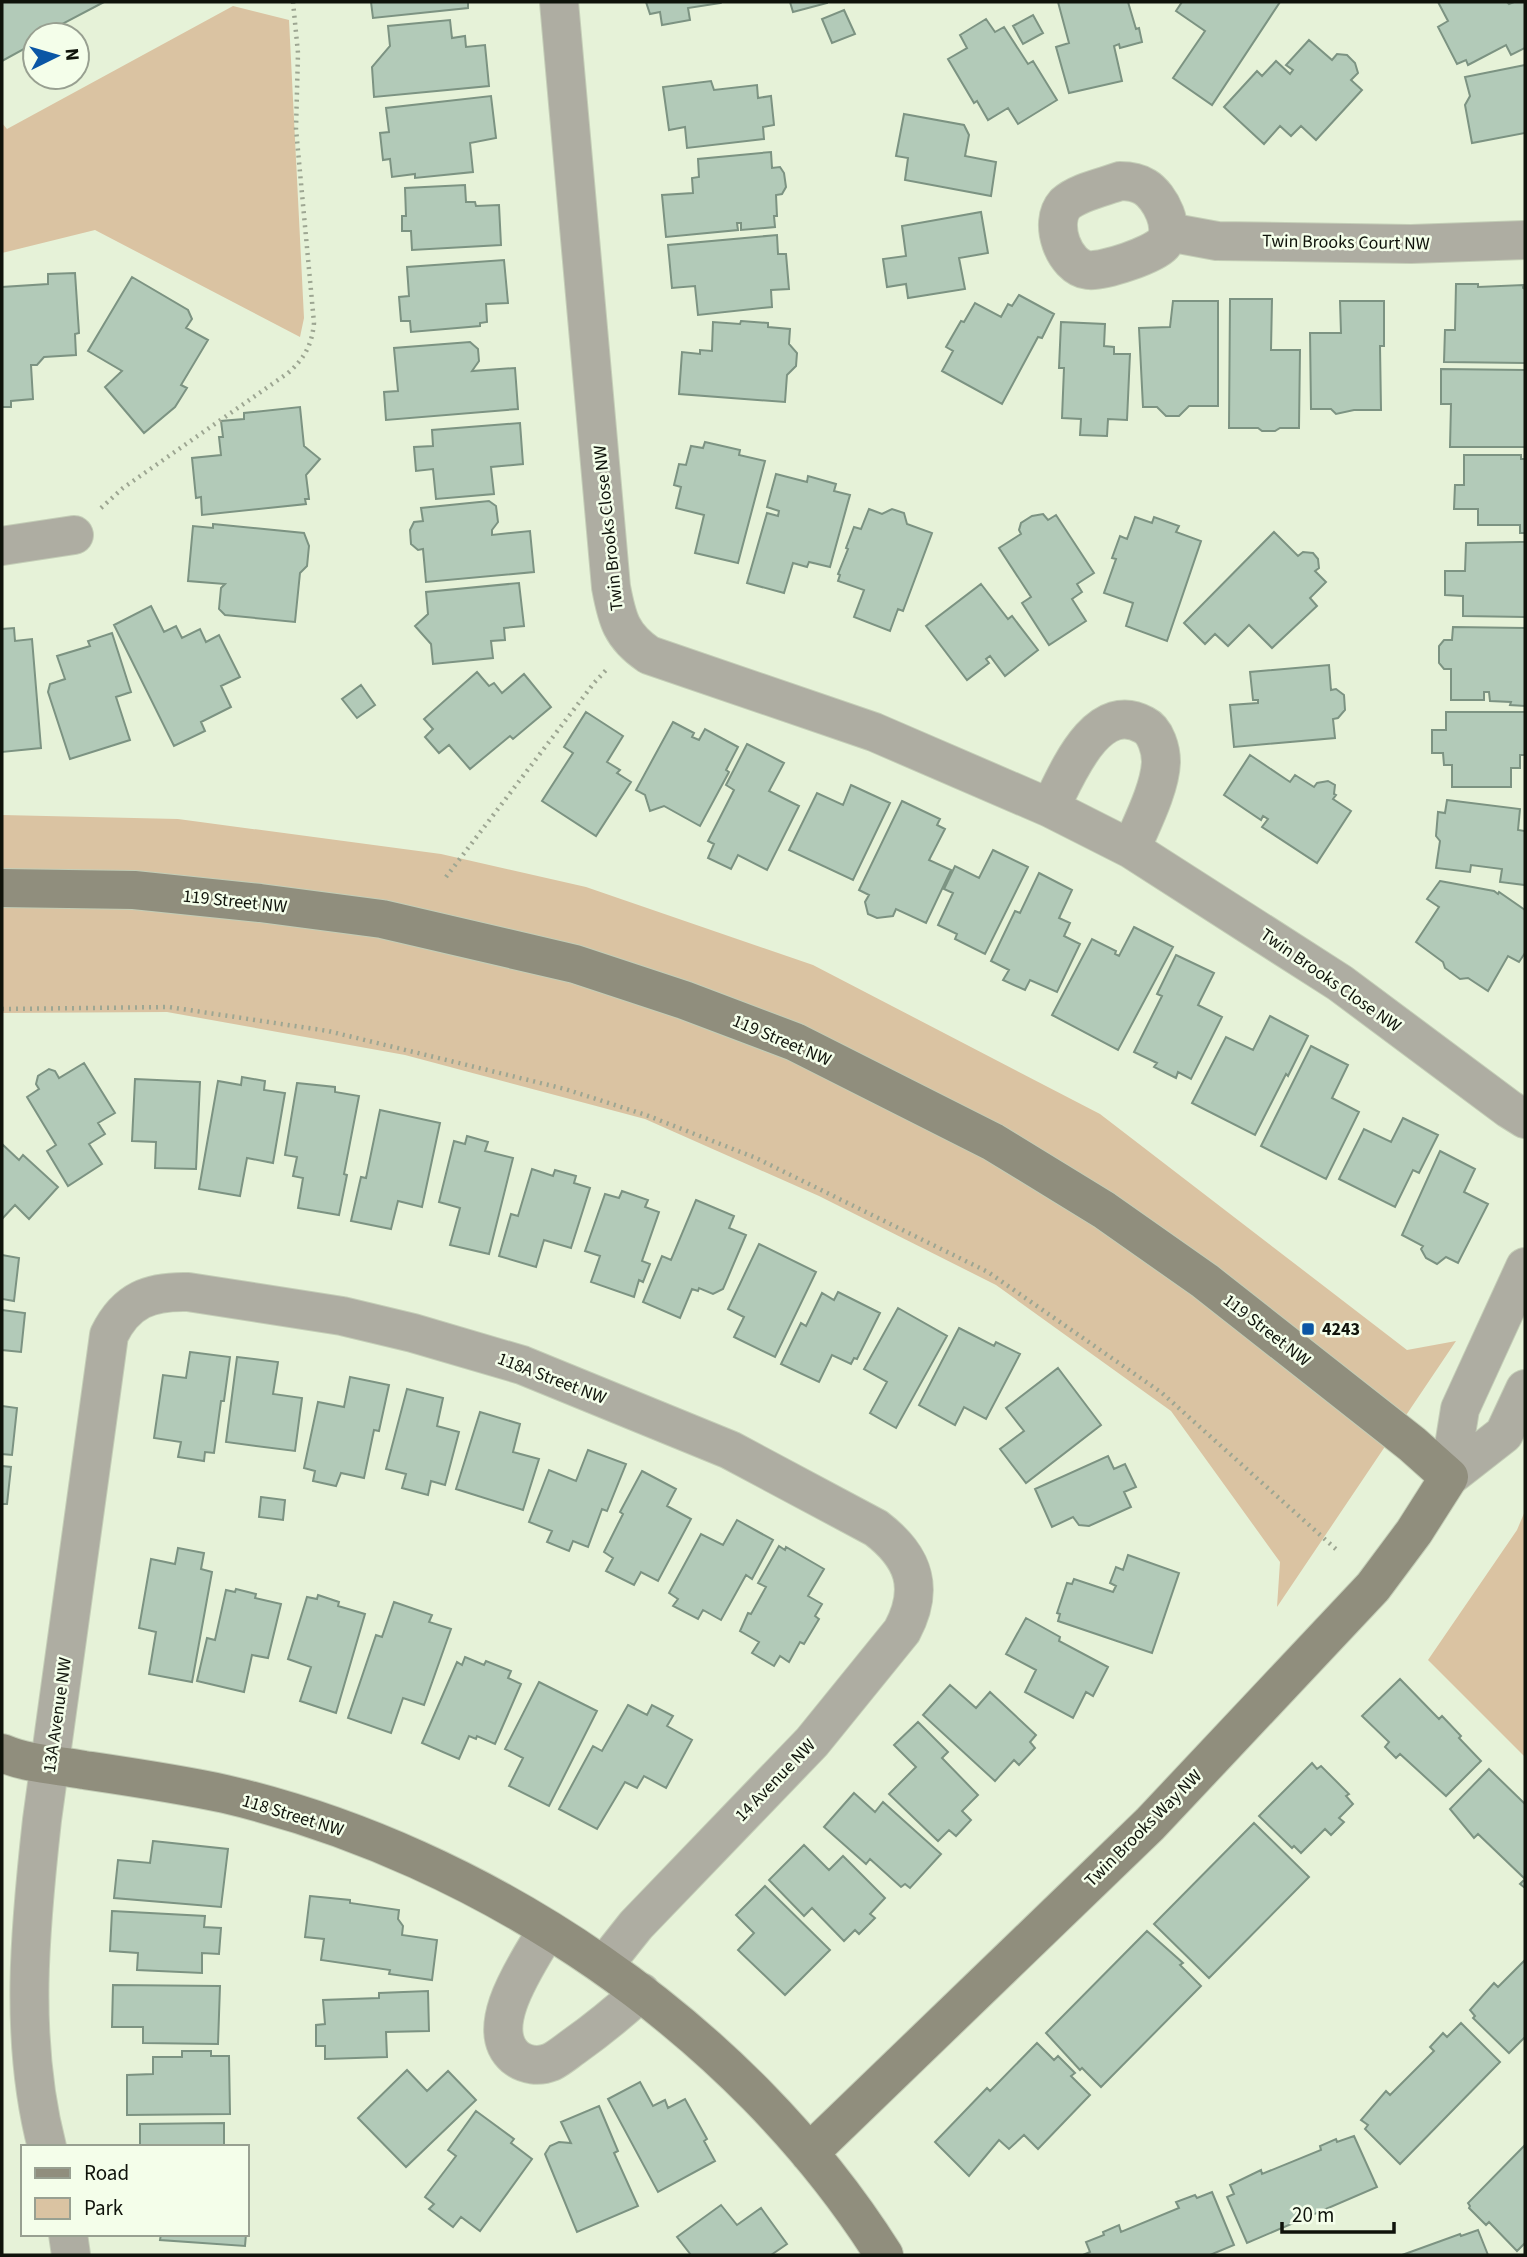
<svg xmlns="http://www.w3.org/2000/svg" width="1527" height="2257" viewBox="0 0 1527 2257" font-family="'Source Sans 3',sans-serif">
  <rect width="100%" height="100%" fill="#e6f2d8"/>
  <path fill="#dac3a2" d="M233 6 289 20 304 318 300 337 95 230 2 253V123L7 129Z
    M2 815 178 819 441 854 586 887 813 965 1100 1114 1407 1350 1456 1341 1277 1607 1280 1562 1171 1411 996 1285 819 1196 645 1119 405 1055 167 1012 2 1013Z
    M1525 1511V1757L1428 1660 1517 1530Z"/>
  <path fill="#b2cab8" stroke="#7c9382" stroke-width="2" d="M2 2H104L62 24 64 27 50 35H35V43L2 61Z
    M371 2H468V8L373 18Z
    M646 2H719L720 3 688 8 690 20 662 25 660 12 650 14Z
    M790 2H827V3L793 12Z
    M1058 2H1128L1136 29 1139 28 1142 42 1120 48 1119 44 1114 46 1122 81 1069 93 1056 47 1069 43Z
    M1182 2H1280L1212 105 1173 78 1205 31 1176 11Z
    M1438 2H1507L1509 4 1514 2H1525V48L1511 55 1506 45 1468 65 1466 60 1457 64 1438 27 1448 21Z
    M844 10 855 34 832 43 822 19Z
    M1033 15 1043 33 1023 44 1013 26Z
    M986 19 995 32 1004 27 1028 64 1033 61 1057 100 1018 124 1008 108 988 120 977 101 974 103 948 59 967 48 960 35Z
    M450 20 452 38 465 36 466 47 485 45 489 86 374 97 372 67 390 46 388 26Z
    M1309 40 1332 60 1337 54 1347 55 1355 63 1358 73 1351 80 1362 90 1316 140 1301 126 1291 136 1280 126 1264 144 1224 107 1257 71 1262 76 1276 61 1290 74 1293 70 1286 65Z
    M1525 65V133L1472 143 1465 105 1470 96 1465 77Z
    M711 81 714 90 757 85 758 98 771 96 774 125 763 127 764 139 687 148 685 127 669 130 663 87Z
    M491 96 496 138 470 143 473 172 415 178V174L392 177 390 159 383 160 380 133 389 132 386 108Z
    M904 114 964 125 969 135 965 156 996 162 991 196 905 180 908 158 896 156Z
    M771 152 772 168 780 167 784 173 786 187 782 194 776 195 777 216H774L775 227 741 230V223H737L738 230 666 237 662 195 693 193 692 178 699 177 698 159Z
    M465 185 466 202H475L476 206 499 205 501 245 412 250 411 231H402V216H406L405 188Z
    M981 212 988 253 959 258 965 289 908 298 906 284 887 287 883 259 906 256 902 226Z
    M777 235 778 254H786L789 289 771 290 772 307 698 315 695 286 672 288 668 245Z
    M504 260 508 303 486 304 487 322 480 323V326L411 332 410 321H401L399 297 409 296 407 267Z
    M75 273 79 333 75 334 76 355 44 357 37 365H31L33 399 11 401V407H2V287L48 284V274Z
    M132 277 188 310 192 319 186 328 208 340 181 385 187 388 175 407 144 433 105 387 122 371 88 351Z
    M1456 284H1478V287L1523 285V288L1525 289V363L1444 362 1445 330H1455Z
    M1019 295 1054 314 1042 338 1038 337 1002 404 942 371 953 351 946 347 961 321 964 322 975 303 1001 317 1008 304 1012 306Z
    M1230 299H1272L1271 350H1300L1299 428H1280L1275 431H1262L1258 428H1229Z
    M1173 301H1218V406H1189L1179 416H1166L1157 407H1143L1139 328 1170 327Z
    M1340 301H1384V346H1380L1381 410H1354L1336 414 1331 409H1311L1310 333H1341Z
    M741 321 768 323V327L790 329 789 344 797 353 796 366 787 375 785 402 679 394 682 352 700 354V350L712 351 713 322 740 324Z
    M1061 322 1105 324 1104 346 1114 347V354H1130L1127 420 1108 419 1107 436 1080 435 1081 419 1062 418 1064 368H1059Z
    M470 342 478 349 479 361 472 371 515 368 518 409 386 420 384 392 398 391 394 348Z
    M1441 369 1525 370V447H1450L1451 404H1441Z
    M300 407 304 446 320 459 306 475 309 499H305L306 504 202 515 201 497 196 498 192 458 221 455 219 437H223L221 421 244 419V413Z
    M520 423 523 464 491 467 494 494 436 499 433 469 416 471 414 447 433 446 432 430Z
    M705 442 740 450 739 455 765 461 738 563 695 553 704 515 676 508 681 487 674 485 679 464 686 465 691 446 703 448Z
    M1464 455H1521V459H1525V533H1520V525H1478V509H1454L1455 485H1464Z
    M776 474 807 482 808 476 836 484 834 491 850 495 830 567 809 562 807 567 793 563 784 593 747 583 767 513 778 516 779 511 767 507Z
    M489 501 496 506 498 522 492 530V535L530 531 534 572 426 582 423 549 418 550 411 544 410 530 414 522 423 521 421 508Z
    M869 509 882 514 892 509 904 513 907 524 932 533 903 611 898 609 890 631 854 617 864 590 838 581 840 575 838 574 848 549 846 548 854 527 861 529Z
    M1043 514 1048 520 1056 515 1094 573 1077 584 1082 592 1072 599 1086 621 1049 645 1022 603 1031 597 999 548 1021 534 1019 530 1021 523 1032 516Z
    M1135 517 1152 523 1154 517 1179 526 1176 532 1201 541 1167 641 1126 626 1133 603 1104 593 1116 559 1112 558 1120 536 1127 539Z
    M213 524 304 533 309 546 307 566 300 573 295 622 225 615 219 609 221 588 225 584 188 581 193 526 213 528Z
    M1274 532 1298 556 1303 552 1313 553 1318 559 1319 568 1315 571 1326 582 1310 598 1317 606 1272 648 1249 625 1228 646 1215 634 1205 644 1184 623Z
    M1520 542H1525V617L1463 616V596L1445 595V571H1465L1466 543Z
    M519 583 524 626 504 628 505 640 491 641 493 658 433 664 431 644 415 626 428 614 426 592Z
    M981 584 1008 619 1012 616 1038 650 1005 676 990 656 986 659 989 663 967 680 926 626Z
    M151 606 164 632 176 626 182 638 200 629 206 642 219 635 240 677 221 686 231 707 201 722 205 731 174 746 114 625Z
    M1453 627 1525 628V706L1510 705 1511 702 1490 701 1489 692H1484V700H1451V669H1444L1439 663V646L1444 640H1452Z
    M14 628 15 641 32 639 41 748 2 752V629Z
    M112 633 131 692 116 697 130 740 70 759 48 692 50 684 65 679 57 656 90 646 88 641Z
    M1329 665 1331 690 1336 689 1344 695 1345 710 1338 718 1333 719 1335 738 1234 747 1230 705 1258 703V700H1253L1250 672Z
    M477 672 489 686 494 683 502 693 524 674 551 707 513 739 510 736 470 769 449 745 439 753 425 737 433 729 424 719Z
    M361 685 375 705 357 718 342 699Z
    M586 712 623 736 607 762 620 770 617 773 631 782 596 836 542 801 573 753 564 747Z
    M1446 712H1525V755H1520V768H1511V787H1452V765H1444L1443 753H1432V730H1446Z
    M673 722 694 733 692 737 699 740 705 729 738 747 726 770 729 772 700 826 664 806 650 811 645 795 636 790Z
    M747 744 784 763 769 791 799 806 767 870 738 855 731 869 708 858 714 844 708 841 734 790 726 785Z
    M1250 755 1290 782 1295 775 1314 787 1317 783 1328 781 1335 785 1334 794 1336 795 1333 799 1351 811 1317 863 1262 827 1268 819 1263 816 1261 820 1224 795Z
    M851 785 890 803 853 880 789 850 817 793 843 805Z
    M1447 800 1520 809 1518 830 1525 831V885L1500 882 1502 869 1471 865 1470 872 1436 868 1440 841 1436 836 1438 812 1445 813Z
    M902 801 940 819 937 825 945 829 929 860 951 870 926 923 896 909 893 916 877 918 868 914 865 902 869 895 859 890Z
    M993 850 1028 867 985 954 955 939 957 934 938 925 953 893 944 889 955 866 979 878Z
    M1039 873 1072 890 1059 918 1070 923 1064 936 1080 944 1057 992 1030 980 1025 990 1003 980 1009 970 991 961 1015 911 1020 913Z
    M1440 881 1494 891 1498 894 1499 892 1525 910V953L1519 962 1508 956 1488 991 1468 978 1460 979 1445 968 1443 962 1416 942 1439 907 1427 899Z
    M1134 927 1173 947 1118 1050 1052 1015 1092 939 1116 951 1115 954 1119 956Z
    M1176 955 1214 973 1198 1005 1222 1017 1191 1079 1178 1072 1176 1078 1154 1067 1157 1063 1134 1052 1162 996 1157 994Z
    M1270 1016 1308 1036 1288 1076 1286 1074 1255 1135 1192 1103 1226 1037 1253 1050Z
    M1311 1046 1348 1065 1332 1098 1359 1112 1326 1179 1261 1146Z
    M84 1063 115 1113 98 1123 105 1134 89 1144 102 1164 68 1186 47 1151 56 1145 27 1097 39 1089 36 1084 38 1076 49 1069 55 1071 59 1078Z
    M242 1077 265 1081 264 1090 285 1093 273 1163 247 1158 240 1196 199 1189 218 1081 241 1085Z
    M135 1079 200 1082 196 1169 155 1168 156 1142 132 1141Z
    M297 1083 335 1087V1092L359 1096 344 1174 347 1175 339 1215 298 1208 303 1178 293 1176 297 1157 285 1155Z
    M380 1110 440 1123 422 1207 398 1201 391 1229 351 1221 361 1177 366 1178Z
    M1403 1118 1438 1135 1419 1173 1413 1170 1395 1207 1339 1179 1364 1129 1391 1142Z
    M467 1136 488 1142 485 1151 513 1158 489 1254 450 1245 460 1208 439 1202 454 1141 465 1144Z
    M2 1144 19 1160 23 1155 58 1187 29 1219 15 1205 2 1219Z
    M1440 1151 1475 1169 1464 1192 1488 1204 1458 1263 1446 1257 1437 1264 1426 1258 1421 1249 1423 1246 1402 1235Z
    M532 1169 553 1176 555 1170 576 1176 574 1183 590 1188 571 1248 544 1240 536 1267 499 1256 511 1214 518 1216Z
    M622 1191 648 1200 645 1207 659 1212 642 1261 650 1264 643 1282 639 1280 634 1297 591 1282 600 1256 585 1251 605 1194 619 1198Z
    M696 1200 734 1216 729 1228 746 1235 723 1289 713 1294 699 1288 698 1291 692 1289 680 1318 643 1302 662 1256 671 1260Z
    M759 1244 816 1272 775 1357 734 1337 744 1317 728 1309Z
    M2 1255 19 1258 14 1301 2 1299Z
    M838 1292 880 1313 857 1359 854 1358 851 1364 832 1355 819 1382 781 1364 801 1323 806 1326 822 1293 834 1300Z
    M898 1308 947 1336 896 1428 870 1413 887 1382 864 1369Z
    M2 1310 25 1313 21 1352 2 1350Z
    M959 1328 994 1346 996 1342 1020 1354 986 1419 964 1407 955 1425 919 1405Z
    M190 1352 230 1357 224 1401H221L214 1453 205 1452 204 1461 178 1457 181 1442 154 1438 163 1375 186 1378Z
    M237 1357 278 1362 273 1394 302 1398 295 1451 226 1442Z
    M1058 1368 1101 1425 1026 1483 1000 1449 1024 1431 1006 1408Z
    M350 1377 389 1385 379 1431 374 1430 364 1478 341 1473 336 1486 313 1481 315 1471 304 1468 318 1402 344 1407Z
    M407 1389 443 1398 437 1426 459 1432 445 1485 431 1481 428 1495 402 1488 406 1474 386 1469Z
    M2 1406 17 1408 12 1455 2 1454Z
    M480 1412 520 1424 513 1452 539 1459 523 1510 456 1489Z
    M588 1450 626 1464 607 1511 602 1509 588 1547 573 1541 569 1551 547 1542 552 1531 529 1522 549 1470 576 1481Z
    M1108 1456 1114 1469 1125 1464 1136 1487 1124 1492 1131 1507 1089 1526 1079 1525 1073 1517 1052 1527 1035 1489Z
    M2 1466 11 1467 7 1504H2Z
    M642 1471 676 1489 667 1506 691 1519 658 1581 641 1572 634 1585 606 1571 613 1558 604 1552 623 1514 620 1512Z
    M261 1497 285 1500 283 1520 259 1517Z
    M737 1520 773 1540 752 1579 746 1575 721 1620 703 1610 698 1619 673 1606 678 1599 669 1593 701 1534 723 1545Z
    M779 1546 785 1550 786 1547 824 1569 808 1596 822 1604 815 1616 819 1619 804 1644 800 1642 789 1662 780 1656 774 1666 752 1653 759 1642 740 1631 748 1613 751 1614 766 1587 758 1583Z
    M178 1548 204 1553 201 1569 212 1572 192 1682 149 1674 156 1632 139 1628 151 1559 175 1564Z
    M1128 1555 1179 1573 1152 1653 1058 1621 1060 1614 1057 1613 1067 1583 1072 1584 1074 1579 1113 1592 1116 1586 1110 1583 1116 1567 1123 1570Z
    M236 1589 256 1594 255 1598 281 1604 268 1658 252 1655 244 1692 197 1681 207 1638 215 1640 226 1590 235 1592Z
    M318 1595 339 1602 338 1606 365 1614 336 1713 300 1701 311 1667 288 1659 307 1597 317 1599Z
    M394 1602 432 1615 429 1622 451 1629 424 1705 403 1698 391 1733 348 1718 376 1635 382 1637Z
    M1026 1618 1060 1637 1059 1641 1108 1667 1093 1696 1086 1692 1073 1718 1025 1692 1036 1670 1006 1654Z
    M465 1657 484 1665 486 1661 511 1671 508 1678 521 1684 495 1744 477 1736 476 1739 469 1736 459 1759 422 1743 457 1662 462 1665Z
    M1400 1679 1439 1719 1442 1716 1461 1736 1459 1738 1481 1761 1446 1796 1400 1754 1396 1758 1385 1747 1389 1742 1362 1716Z
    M539 1682 597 1711 549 1806 509 1786 523 1758 505 1749Z
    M950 1685 976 1708 990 1692 1036 1735 1030 1742 1035 1748 1019 1765 1014 1760 995 1781 923 1715Z
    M628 1705 647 1715 652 1705 673 1716 667 1726 692 1740 666 1788 644 1776 637 1788 625 1782 597 1829 559 1809 593 1746 602 1751Z
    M918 1722 948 1752 942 1758 978 1795 962 1811 971 1820 956 1836 949 1830 938 1841 889 1794 916 1767 894 1745Z
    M1312 1763 1317 1769 1321 1766 1349 1794 1346 1796 1353 1804 1339 1818 1344 1822 1331 1835 1325 1829 1301 1853 1294 1846 1292 1848 1259 1816Z
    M1489 1769 1525 1804V1888L1520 1884 1525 1879 1478 1834 1474 1838 1450 1809Z
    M854 1793 875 1812 883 1802 941 1854 910 1888 905 1884 901 1887 870 1859 866 1864 824 1827Z
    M1254 1823 1309 1877 1209 1978 1154 1924Z
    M153 1841 228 1849 221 1907 114 1898 118 1860 150 1863Z
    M804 1845 829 1870 843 1856 885 1898 870 1914 875 1918 859 1934 855 1930 844 1941 812 1908 804 1916 769 1880Z
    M765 1886 830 1950 785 1995 738 1950 754 1933 736 1915Z
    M310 1896 350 1900V1903L399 1910 398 1919 403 1926 402 1935 437 1940 432 1980 389 1974 390 1970 321 1960 324 1939 305 1937Z
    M112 1911 205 1916 204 1927 221 1928 219 1954 202 1953V1973L137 1970 138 1953 110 1951Z
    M1147 1931 1183 1963 1180 1965 1201 1986 1101 2087 1082 2068 1080 2070 1046 2033Z
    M1525 1960V2037L1509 2053 1473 2018 1475 2016 1470 2010 1494 1983 1498 1987Z
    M113 1985 220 1986 218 2044 143 2043V2027H112Z
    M428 1991 429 2031 386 2032 387 2057 325 2059V2046H316V2025L325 2024 323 2000 379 1998V1993Z
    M1461 2023 1500 2062 1400 2164 1365 2129 1368 2125 1361 2120 1386 2091 1390 2095 1434 2051 1430 2047 1443 2033 1447 2037Z
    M1037 2043 1054 2060 1058 2056 1075 2073 1071 2076 1090 2095 1038 2149 1024 2135 1009 2149 999 2140 969 2176 935 2142 987 2088 990 2091Z
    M182 2051H211V2056H229L230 2114 127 2115V2075L153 2074V2057H182Z
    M407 2070 427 2091 448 2071 476 2100 406 2167 358 2118Z
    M640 2082 653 2106 665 2100 668 2108 685 2099 707 2139 704 2141 715 2161 658 2192 608 2099Z
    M599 2106 618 2151 614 2153 638 2206 577 2232 545 2154 550 2146 559 2142 571 2143 561 2122Z
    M476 2111 514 2139 511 2143 532 2159 480 2231 461 2217 453 2227 429 2209 434 2204 425 2197 456 2156 448 2150Z
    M224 2123V2147H140V2124Z
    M1354 2136 1377 2187 1247 2243 1227 2197 1234 2194 1230 2185 1261 2170 1262 2174 1321 2150 1320 2146 1336 2139 1337 2142Z
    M1525 2145V2243L1517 2251 1489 2222 1486 2225 1469 2208 1470 2206 1468 2203Z
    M1212 2192 1234 2245 1210 2255H1083L1090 2252 1086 2242 1104 2235 1103 2232 1119 2225 1121 2232 1179 2208 1176 2202 1195 2195 1197 2198Z
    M721 2205 737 2225 761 2208 787 2244 771 2255H691L677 2237Z
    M1478 2230 1488 2255H1402L1460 2234 1461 2236Z
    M161 2234H246L245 2246 160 2240Z"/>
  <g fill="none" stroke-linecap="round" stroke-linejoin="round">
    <defs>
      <path id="street" d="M559 2 611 587C617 619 621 636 649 655L874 732 1050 808 1131 849 1340 983 1509 1109 1525 1119
        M1120 181C1130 181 1137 182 1145 187 1160 196 1177 229 1163 244 1153 255 1103 272 1088 270 1064 267 1048 223 1065 204 1078 192 1104 187 1120 181Z
        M1168 232 1217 241 1411 244 1525 240
        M2 546 74 535
        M1050 808C1066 777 1096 698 1144 725 1156 731 1161 750 1161 762 1160 789 1141 825 1131 849
        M1449 1477 1460 1409 1525 1267
        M1449 1477 1504 1434 1525 1389
        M547 1930C530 1960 481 2027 515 2057 525 2065 539 2067 551 2062 559 2058 566 2052 573 2047 597 2030 619 2012 641 1992
        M47 2147C19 2040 30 1928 42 1820L109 1335C126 1300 150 1291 188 1292L342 1316 413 1333 522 1365 730 1450 876 1528C914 1557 925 1588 902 1631L812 1742 636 1925 605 1964
        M68 2234 71 2255"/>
      <path id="secondary" d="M2 888 134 890 260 903 382 919 575 964 684 1000 795 1042 993 1142 1104 1210 1205 1281 1412 1444 1449 1477 1414 1532 1373 1587 1150 1824 809 2153
        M2 1753C28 1764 56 1765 84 1770 131 1777 179 1784 225 1794 485 1855 741 2028 884 2255"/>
    </defs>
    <use href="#street" stroke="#c4ceb7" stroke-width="40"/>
    <use href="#secondary" stroke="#c4ceb7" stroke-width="40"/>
    <path stroke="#9da692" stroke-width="4.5" stroke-dasharray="2 5" stroke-linecap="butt" d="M101 508 123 488 288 373C304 359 312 345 314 323L296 129 298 53 293 2
      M446 877 594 683 608 668
      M2 1009 169 1007 328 1031 565 1089 646 1115 756 1158 988 1272 1162 1393 1338 1551"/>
    <use href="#street" stroke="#aeada2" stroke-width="38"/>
    <use href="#secondary" stroke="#908e7d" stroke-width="38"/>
  </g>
  <rect fill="#0a56a5" stroke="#f4feea" stroke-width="2.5" x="1301" y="1322" width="14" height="14" rx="3.5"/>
  <g text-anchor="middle" stroke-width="5" stroke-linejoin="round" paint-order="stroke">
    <g font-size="18" fill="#0f130b" stroke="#f4feea">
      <text transform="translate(1346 242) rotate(1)" y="6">Twin Brooks Court NW</text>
      <text transform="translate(608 528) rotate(-96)" y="6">Twin Brooks Close NW</text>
      <text transform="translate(235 901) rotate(6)" y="6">119 Street NW</text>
      <text transform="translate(1331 980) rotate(35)" y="6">Twin Brooks Close NW</text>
      <text transform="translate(782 1040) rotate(23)" y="6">119 Street NW</text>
      <text transform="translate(1267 1330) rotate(38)" y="6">119 Street NW</text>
      <text transform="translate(552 1378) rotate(21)" y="6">118A Street NW</text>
      <text transform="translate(57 1715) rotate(-82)" y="6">13A Avenue NW</text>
      <text transform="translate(775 1780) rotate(-46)" y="6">14 Avenue NW</text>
      <text transform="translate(293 1815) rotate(17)" y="6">118 Street NW</text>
      <text transform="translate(1143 1828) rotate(-45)" y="6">Twin Brooks Way NW</text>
    </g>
    <g font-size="18" font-weight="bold" fill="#0f130b" stroke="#f4feea" text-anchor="start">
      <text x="1322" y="1335">4243</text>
    </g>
  </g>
  <rect width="1527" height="2257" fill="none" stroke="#0f130b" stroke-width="7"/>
  <rect x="21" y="2145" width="228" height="91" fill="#f4feea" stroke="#98a091" stroke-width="2"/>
  <rect x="35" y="2168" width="35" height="10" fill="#908e7d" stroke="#98a091" stroke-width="2"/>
  <text x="84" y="2180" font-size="21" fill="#0f130b">Road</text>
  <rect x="35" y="2198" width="35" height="21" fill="#dac3a2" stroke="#98a091" stroke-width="2"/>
  <text x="84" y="2215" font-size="21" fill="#0f130b">Park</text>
  <g transform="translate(56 56) rotate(85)"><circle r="33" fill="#f4feea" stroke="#98a091" stroke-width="2"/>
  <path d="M0-5L12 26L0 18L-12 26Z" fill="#0a56a5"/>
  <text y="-10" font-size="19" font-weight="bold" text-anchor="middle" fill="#0f130b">N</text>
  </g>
  <path d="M1282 2222v10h112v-10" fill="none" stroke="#0f130b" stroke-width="3.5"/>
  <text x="1292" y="2222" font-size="21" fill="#0f130b" stroke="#f4feea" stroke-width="5" paint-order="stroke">20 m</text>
</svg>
